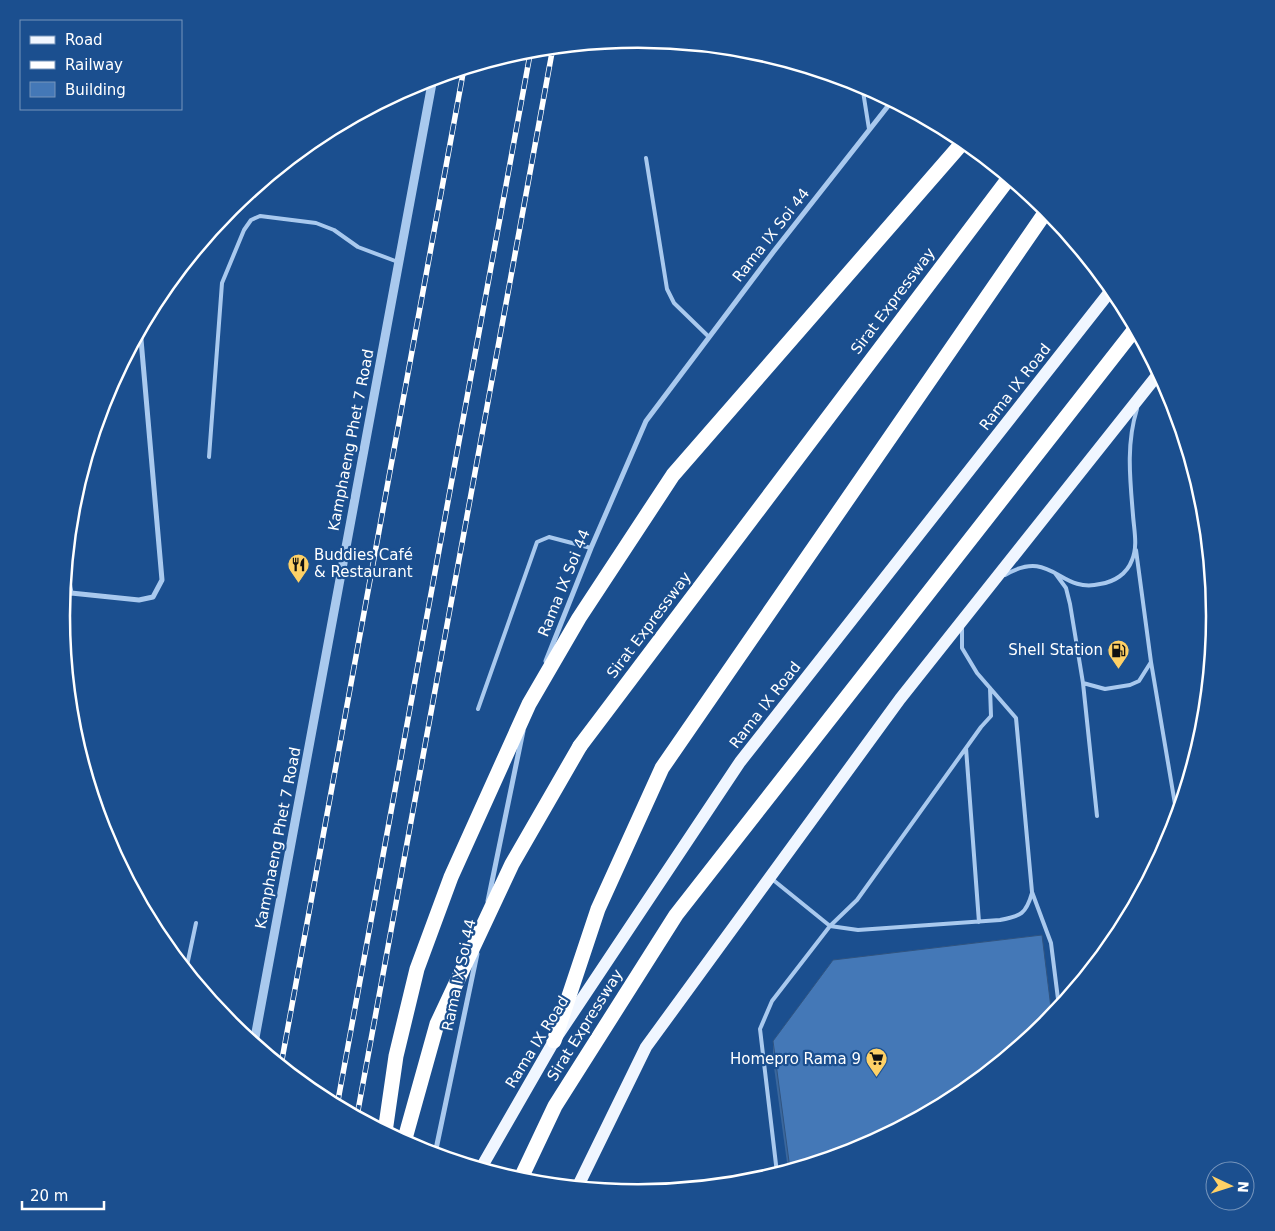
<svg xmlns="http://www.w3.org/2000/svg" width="1275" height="1231" viewBox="0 0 1275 1231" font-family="'DejaVu Sans',sans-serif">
  <rect width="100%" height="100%" fill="#1b4f8f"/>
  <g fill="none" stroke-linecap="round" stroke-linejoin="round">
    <path stroke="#a9c9ee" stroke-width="4" d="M862 85 869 129
      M646 158 667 289 674 303 709 337
      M209 457 222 283 244 230 251 220 260 216 316 223 334 230 358 247 398 262
      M1055 573 1066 588 1070 604 1083 683 1105 689 1130 685 1139 681 1151 662 1136 550
      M1005 575C1052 547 1059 594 1100 584 1114 582 1127 574 1132 560 1138 546 1134 530 1133 515 1130 479 1126 444 1137 409
      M962 627V648L977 673 1016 718 1032 892 1051 943 1059 1007
      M1151 662 1177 816
      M1083 683 1097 816
      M478 709 537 542 549 537 591 548
      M966 748 979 922
      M772 879 830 926 772 1001 760 1029 777 1173
      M830 926 857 900 981 727 991 716 990 688
      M830 926 858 930 1000 920C1021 916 1026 914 1032 893
      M186 970 196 923"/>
    <path stroke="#a9c9ee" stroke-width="5" d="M71 593 139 600 153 597 162 580 140 328
      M63 594 71 593 66 564
      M546 661 591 548 646 421 774 251 892 101
      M488 901 523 731
      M435 1154 477 954"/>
    <path stroke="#a9c9ee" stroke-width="9" d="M254 1043 433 78"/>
    <path stroke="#f0f6ff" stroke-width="12" d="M481 1168 554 1041 740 762 1112 289
      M578 1186 646 1047 900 699 1159 373"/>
    <path stroke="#fff" stroke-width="15" d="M580 746 1009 178
      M554 1041 598 909 662 768 1047 210
      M385 1132 396 1056 417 969 451 877 529 704 579 618 673 475 964 141
      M520 1180 555 1106 676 915 1135 329"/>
    <defs>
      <path id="rail" d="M281 1065 464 68
        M337 1106 531 49
        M357 1116 553 47"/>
    </defs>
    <use href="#rail" stroke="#fff" stroke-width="5.5"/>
    <use href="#rail" stroke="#1b4f8f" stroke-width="4" stroke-dasharray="11" stroke-linecap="butt"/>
    <path stroke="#fff" stroke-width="15" d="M404 1142 437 1024 512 864 580 746"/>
  </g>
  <path fill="#3a679d" d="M773 1041 858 1148 788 1170 773 1060Z"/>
  <path fill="#4478b7" stroke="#305480" d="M1042 935 1052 1016 1045 1024 958 1095 858 1148 790 1169 773 1041 833 960Z"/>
  <defs>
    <symbol id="restaurant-pin" viewBox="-11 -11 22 30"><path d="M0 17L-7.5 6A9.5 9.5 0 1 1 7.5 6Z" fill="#ffd166" stroke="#1b4f8f"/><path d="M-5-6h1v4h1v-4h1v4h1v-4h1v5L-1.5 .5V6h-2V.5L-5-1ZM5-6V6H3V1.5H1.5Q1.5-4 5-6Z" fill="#111"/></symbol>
    <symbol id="fuel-pin" viewBox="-11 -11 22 30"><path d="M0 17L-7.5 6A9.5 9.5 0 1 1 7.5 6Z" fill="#ffd166" stroke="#1b4f8f"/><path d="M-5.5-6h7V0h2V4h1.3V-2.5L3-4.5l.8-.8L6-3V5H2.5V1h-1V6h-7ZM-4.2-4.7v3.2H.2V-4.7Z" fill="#111"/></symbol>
    <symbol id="supermarket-pin" viewBox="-11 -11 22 30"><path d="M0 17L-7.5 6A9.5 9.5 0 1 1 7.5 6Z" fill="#ffd166" stroke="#1b4f8f"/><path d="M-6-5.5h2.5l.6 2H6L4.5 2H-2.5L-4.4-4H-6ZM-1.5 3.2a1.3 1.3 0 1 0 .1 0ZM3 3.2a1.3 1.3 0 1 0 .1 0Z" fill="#111"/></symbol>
  </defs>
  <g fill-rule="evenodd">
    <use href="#restaurant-pin" x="286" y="552" width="25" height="34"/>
    <use href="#fuel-pin" x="1106" y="638" width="25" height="34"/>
    <use href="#supermarket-pin" x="864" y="1046" width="25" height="34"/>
  </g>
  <g text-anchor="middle" stroke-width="4.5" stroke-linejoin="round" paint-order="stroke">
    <g font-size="15" fill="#fff" stroke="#1b4f8f">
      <text transform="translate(771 235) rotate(-52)" y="5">Rama IX Soi 44</text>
      <text transform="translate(893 301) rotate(-53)" y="5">Sirat Expressway</text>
      <text transform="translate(1015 387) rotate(-52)" y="5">Rama IX Road</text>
      <text transform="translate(351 440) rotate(-79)" y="5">Kamphaeng Phet 7 Road</text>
      <text transform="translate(564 583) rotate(-68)" y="5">Rama IX Soi 44</text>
      <text transform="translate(649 625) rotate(-53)" y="5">Sirat Expressway</text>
      <text transform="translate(765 705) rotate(-52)" y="5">Rama IX Road</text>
      <text transform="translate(278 838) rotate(-79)" y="5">Kamphaeng Phet 7 Road</text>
      <text transform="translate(459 975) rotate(-78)" y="5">Rama IX Soi 44</text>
      <text transform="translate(585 1025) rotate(-58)" y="5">Sirat Expressway</text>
      <text transform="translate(537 1042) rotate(-58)" y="5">Rama IX Road</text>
    </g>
    <g font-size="15" fill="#fff" stroke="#1b4f8f" text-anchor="end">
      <text x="314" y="560" text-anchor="start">Buddies Café<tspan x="314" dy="17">&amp; Restaurant</tspan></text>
      <text x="1103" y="655">Shell Station</text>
      <text x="861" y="1064">Homepro Rama 9</text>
    </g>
  </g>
  <path d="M0 0H1275V1231H0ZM70 616a568 568 0 1 1 1136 0a568 568 0 1 1-1136 0Z" fill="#1b4f8f" fill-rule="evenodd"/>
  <path fill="none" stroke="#fff" stroke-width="2.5" d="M70 616a568 568 0 1 1 1136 0a568 568 0 1 1-1136 0Z"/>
  <rect x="20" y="20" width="162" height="90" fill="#1b4f8f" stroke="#7695bc"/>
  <rect x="30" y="36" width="25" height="8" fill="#f0f6ff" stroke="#7695bc"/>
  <text x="65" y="45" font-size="15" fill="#ffffff">Road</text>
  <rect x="30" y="61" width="25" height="8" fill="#ffffff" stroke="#7695bc"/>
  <text x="65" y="70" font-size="15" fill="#ffffff">Railway</text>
  <rect x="30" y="82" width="25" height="15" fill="#4478b7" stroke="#7695bc"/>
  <text x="65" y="95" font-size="15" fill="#ffffff">Building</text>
  <g transform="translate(1230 1186) rotate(94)"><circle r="24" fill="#1b4f8f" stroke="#7695bc"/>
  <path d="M0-4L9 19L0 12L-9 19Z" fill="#ffd166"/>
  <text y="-8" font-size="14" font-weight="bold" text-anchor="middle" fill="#ffffff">N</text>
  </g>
  <path d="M22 1201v8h82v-8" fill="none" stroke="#ffffff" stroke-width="2.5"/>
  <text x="30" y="1201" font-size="15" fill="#ffffff" stroke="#1b4f8f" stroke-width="4" paint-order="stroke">20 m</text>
</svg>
